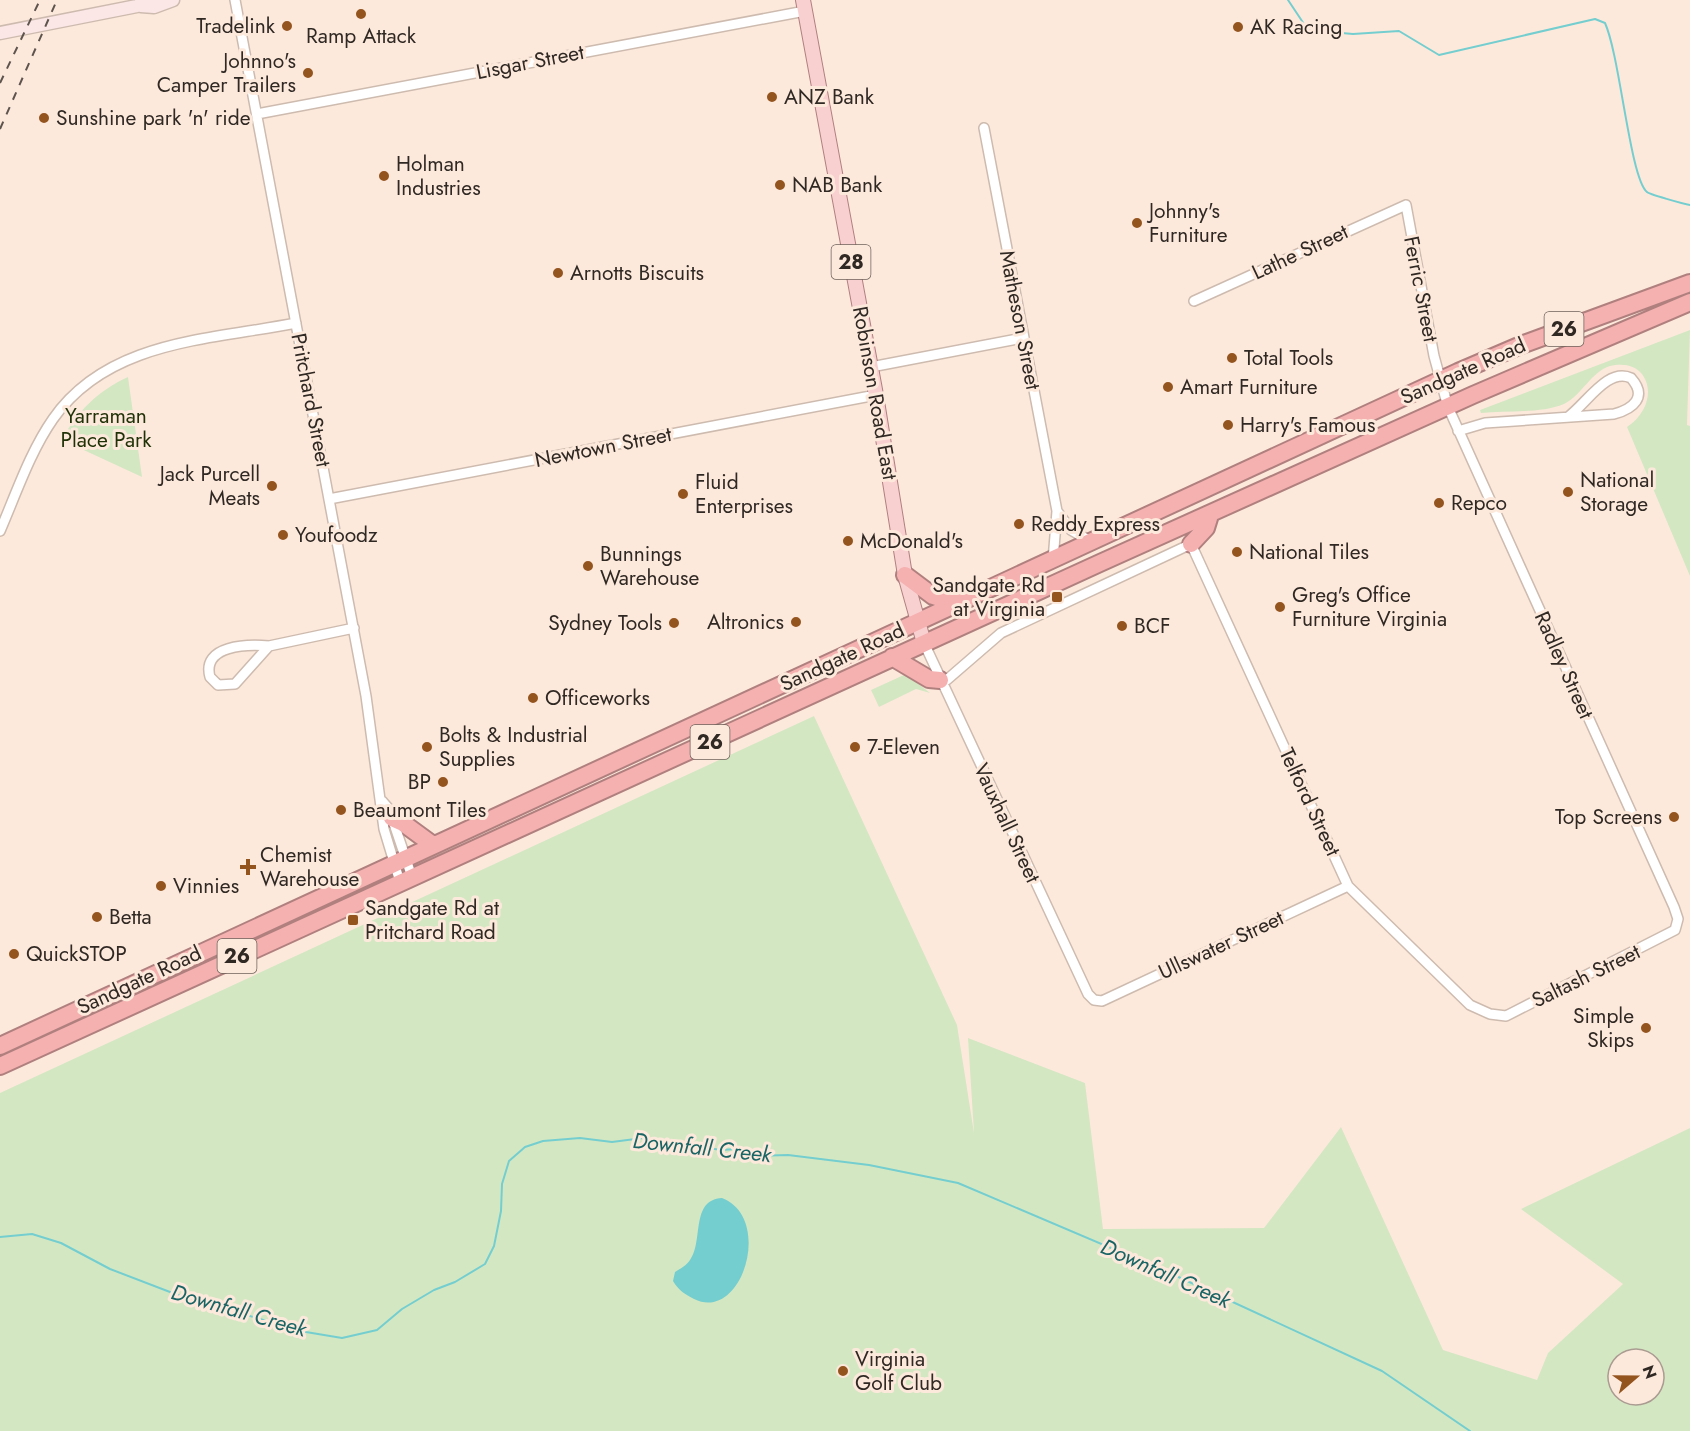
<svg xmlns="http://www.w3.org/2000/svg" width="1690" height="1431" viewBox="0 0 1690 1431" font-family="Jost,sans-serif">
  <rect width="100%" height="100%" fill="#fde9dc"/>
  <path fill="#d4e7c3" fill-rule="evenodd" d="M1690 330 1687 425 1690 426V576L1627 427C1662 404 1651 356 1610 366 1592 371 1581 396 1564 404 1540 414 1507 410 1481 413L1480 410Z
    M128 377 142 477 62 440C76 412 99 390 128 377Z
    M906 674 930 693 916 689 879 707 871 690Z
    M814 716 957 1025 974 1133 968 1038 1085 1083 1103 1229 1264 1228 1341 1127 1443 1350 1537 1380 1548 1353 1623 1284 1521 1209 1690 1128V1431H0V1093ZM1618 1359H1654V1395H1618Z"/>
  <path fill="#74cecf" d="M722 1198C774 1218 742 1323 694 1299 685 1294 679 1291 673 1281L675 1272C680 1269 687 1265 690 1260 704 1241 690 1200 722 1198Z"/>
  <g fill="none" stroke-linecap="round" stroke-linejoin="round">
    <path stroke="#74cecf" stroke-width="2" d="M1288 0 1308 30 1353 34 1399 31 1439 55 1595 19 1605 23C1620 56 1630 178 1647 192 1648 194 1684 204 1690 205
      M0 1237 32 1234 61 1243 110 1269 183 1297 306 1332 342 1338 377 1330 402 1309 434 1290 455 1282 485 1264 494 1246 501 1211 502 1184 509 1161 525 1147 543 1141 580 1138 612 1142 643 1138 721 1150 736 1149 756 1156 788 1155 869 1165 958 1183 1172 1274 1382 1371 1470 1431"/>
    <defs>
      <path id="street" d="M235 0 366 696 384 829 400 882
        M257 114 805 11
        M984 128 1057 511 1053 560
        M871 367 1023 338
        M1458 431 1485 423 1614 414C1633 409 1648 397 1631 378 1608 367 1587 403 1568 417
        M329 499 876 395
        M1057 511 1071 530 1092 542
        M0 531C16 494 30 452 53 419 108 340 210 340 296 323
        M924 643 1088 994 1094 1000 1102 1001 1348 886
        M269 646 235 684 218 685 210 677C201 645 248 644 269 646L354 628
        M942 684 1001 633 1191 544 1348 886 1470 1005 1490 1014 1506 1016 1675 930 1678 919 1674 907 1448 407 1434 356 1406 205 1194 301
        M382 801 389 809 412 877"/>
      <path id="secondary" d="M141 6 154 7 173 0
        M0 33 137 6 149 0"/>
      <path id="primary" d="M803 0 876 395 905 575 924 643"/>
      <path id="highway" d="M1191 544 1206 528 1210 515
        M905 575 933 596 958 604
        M892 657 929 679 940 680
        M392 818 403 823 433 845
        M0 1046 1458 372 1521 345 1690 283
        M0 1066 1100 563 1473 395 1690 302"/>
    </defs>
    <use href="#street" stroke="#cebbaf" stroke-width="12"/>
    <use href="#secondary" stroke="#cebbaf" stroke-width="15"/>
    <use href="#primary" stroke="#b0807f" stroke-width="16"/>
    <use href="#highway" stroke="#b0807f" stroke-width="20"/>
    <use href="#street" stroke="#fff" stroke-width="9"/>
    <use href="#secondary" stroke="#fce7e7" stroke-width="12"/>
    <use href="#primary" stroke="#f9d0d0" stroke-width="14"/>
    <use href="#highway" stroke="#f5b0b0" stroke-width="16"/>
    <path stroke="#5e544e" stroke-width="2" stroke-dasharray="8 8" stroke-linecap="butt" d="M0 83 40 0
      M0 129 57 0"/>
  </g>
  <g fill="#94541e" stroke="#fde9dc" stroke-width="2">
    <circle cx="361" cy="14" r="6"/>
    <circle cx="287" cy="26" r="6"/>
    <circle cx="1238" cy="27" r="6"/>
    <circle cx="308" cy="73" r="6"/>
    <circle cx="772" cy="97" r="6"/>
    <circle cx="44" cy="118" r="6"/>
    <circle cx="384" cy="176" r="6"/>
    <circle cx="780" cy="185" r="6"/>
    <circle cx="1137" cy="223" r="6"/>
    <circle cx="558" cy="273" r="6"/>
    <circle cx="1232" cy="358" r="6"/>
    <circle cx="1168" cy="387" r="6"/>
    <circle cx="1228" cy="425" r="6"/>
    <circle cx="272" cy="486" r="6"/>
    <circle cx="1568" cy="492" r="6"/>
    <circle cx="683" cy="494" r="6"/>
    <circle cx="1439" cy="503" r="6"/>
    <circle cx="1019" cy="524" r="6"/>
    <circle cx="283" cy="535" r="6"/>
    <circle cx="848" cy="541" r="6"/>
    <circle cx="1237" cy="552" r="6"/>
    <circle cx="588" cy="566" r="6"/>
    <rect x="1051" y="591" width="12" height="12" rx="3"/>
    <circle cx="1280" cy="607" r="6"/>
    <circle cx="796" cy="622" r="6"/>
    <circle cx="674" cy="623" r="6"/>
    <circle cx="1122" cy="626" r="6"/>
    <circle cx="533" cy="698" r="6"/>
    <circle cx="427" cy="747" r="6"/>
    <circle cx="855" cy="747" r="6"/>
    <circle cx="443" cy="782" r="6"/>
    <circle cx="341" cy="810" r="6"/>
    <circle cx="1674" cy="817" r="6"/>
    <path d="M245 858h6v6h6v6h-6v6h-6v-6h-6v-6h6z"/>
    <circle cx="161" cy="886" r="6"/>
    <circle cx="97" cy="917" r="6"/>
    <rect x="347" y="914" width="12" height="12" rx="3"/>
    <circle cx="14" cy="954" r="6"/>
    <circle cx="1646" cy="1028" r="6"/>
    <circle cx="843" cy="1371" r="6"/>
  </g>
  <g text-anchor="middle" stroke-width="6" stroke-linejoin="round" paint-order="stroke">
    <g fill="#fde9dc" stroke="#6d625a" stroke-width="1.5">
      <rect x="831.5" y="245" width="39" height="34" rx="4.5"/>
      <rect x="1544.5" y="312" width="39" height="34" rx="4.5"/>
      <rect x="690.5" y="725" width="39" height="34" rx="4.5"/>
      <rect x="217.5" y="939" width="39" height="34" rx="4.5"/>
    </g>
    <g font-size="20" font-weight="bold" fill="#2f2823">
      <text x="851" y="269">28</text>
      <text x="1564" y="336">26</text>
      <text x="710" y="749">26</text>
      <text x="237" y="963">26</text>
    </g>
    <g font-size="21" fill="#2f2823" stroke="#fde9dc" text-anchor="start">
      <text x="275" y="33" text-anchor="end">Tradelink</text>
      <text x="1250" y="34">AK Racing</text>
      <text x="361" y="43" text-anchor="middle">Ramp Attack</text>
      <text x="296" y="68" text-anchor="end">Johnno's<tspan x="296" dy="24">Camper Trailers</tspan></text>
      <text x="784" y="104">ANZ Bank</text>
      <text x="56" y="125">Sunshine park 'n' ride</text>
      <text x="396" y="171">Holman<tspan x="396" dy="24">Industries</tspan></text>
      <text x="792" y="192">NAB Bank</text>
      <text x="1149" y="218">Johnny's<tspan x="1149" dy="24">Furniture</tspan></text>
      <text x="570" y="280">Arnotts Biscuits</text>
      <text x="1244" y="365">Total Tools</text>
      <text x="1180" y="394">Amart Furniture</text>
      <text x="1240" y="432">Harry's Famous</text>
      <text x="260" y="481" text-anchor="end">Jack Purcell<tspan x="260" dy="24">Meats</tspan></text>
      <text x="1580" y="487">National<tspan x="1580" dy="24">Storage</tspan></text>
      <text x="695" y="489">Fluid<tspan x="695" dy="24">Enterprises</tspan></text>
      <text x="1451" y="510">Repco</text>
      <text x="1031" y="531">Reddy Express</text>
      <text x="295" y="542">Youfoodz</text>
      <text x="860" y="548">McDonald's</text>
      <text x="1249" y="559">National Tiles</text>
      <text x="600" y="561">Bunnings<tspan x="600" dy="24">Warehouse</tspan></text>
      <text x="1045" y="592" text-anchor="end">Sandgate Rd<tspan x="1045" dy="24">at Virginia</tspan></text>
      <text x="1292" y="602">Greg's Office<tspan x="1292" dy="24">Furniture Virginia</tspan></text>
      <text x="784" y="629" text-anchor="end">Altronics</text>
      <text x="662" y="630" text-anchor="end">Sydney Tools</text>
      <text x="1134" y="633">BCF</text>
      <text x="545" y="705">Officeworks</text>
      <text x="439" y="742">Bolts &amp; Industrial<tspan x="439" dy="24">Supplies</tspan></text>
      <text x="867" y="754">7-Eleven</text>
      <text x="431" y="789" text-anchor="end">BP</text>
      <text x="353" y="817">Beaumont Tiles</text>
      <text x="1662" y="824" text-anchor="end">Top Screens</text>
      <text x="260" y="862">Chemist<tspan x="260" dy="24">Warehouse</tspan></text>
      <text x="173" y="893">Vinnies</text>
      <text x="365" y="915">Sandgate Rd at<tspan x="365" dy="24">Pritchard Road</tspan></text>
      <text x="109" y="924">Betta</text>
      <text x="26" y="961">QuickSTOP</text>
      <text x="1634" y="1023" text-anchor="end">Simple<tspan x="1634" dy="24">Skips</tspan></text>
      <text x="855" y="1366">Virginia<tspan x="855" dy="24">Golf Club</tspan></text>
    </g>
    <g font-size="21" fill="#2f2823" stroke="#fde9dc">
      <text transform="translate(530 62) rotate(-11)" y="7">Lisgar Street</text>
      <text transform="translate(1300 252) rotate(-25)" y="7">Lathe Street</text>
      <text transform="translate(1421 289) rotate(79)" y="7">Ferric Street</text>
      <text transform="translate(1020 320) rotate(79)" y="7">Matheson Street</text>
      <text transform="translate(1463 371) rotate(-24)" y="7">Sandgate Road</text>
      <text transform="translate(875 393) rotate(80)" y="7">Robinson Road East</text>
      <text transform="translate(311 400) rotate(79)" y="7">Pritchard Street</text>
      <text transform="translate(603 447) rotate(-11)" y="7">Newtown Street</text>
      <text transform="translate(842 657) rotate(-25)" y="7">Sandgate Road</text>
      <text transform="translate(1564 665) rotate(66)" y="7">Radley Street</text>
      <text transform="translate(1310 802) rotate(65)" y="7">Telford Street</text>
      <text transform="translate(1007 823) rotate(65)" y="7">Vauxhall Street</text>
      <text transform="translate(1221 945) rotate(-25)" y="7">Ullswater Street</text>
      <text transform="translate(1586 976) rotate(-26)" y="7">Saltash Street</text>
      <text transform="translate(139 980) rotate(-25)" y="7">Sandgate Road</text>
    </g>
    <g font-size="21" fill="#1f3106" stroke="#fde9dc">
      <text x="106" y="423">Yarraman<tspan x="106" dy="24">Place Park</tspan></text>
    </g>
    <g font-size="22" font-style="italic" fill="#196465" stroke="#fde9dc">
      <text transform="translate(702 1147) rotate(6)" y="8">Downfall Creek</text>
      <text transform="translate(1166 1273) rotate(24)" y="8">Downfall Creek</text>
      <text transform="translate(239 1310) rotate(16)" y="8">Downfall Creek</text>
    </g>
  </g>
  <g transform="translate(1636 1377) rotate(70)"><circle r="28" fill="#fde9dc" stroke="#ab9c92" stroke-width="1.5"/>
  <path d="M0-4.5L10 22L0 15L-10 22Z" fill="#94541e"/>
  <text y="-9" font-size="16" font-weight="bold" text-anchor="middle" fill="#2f2823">N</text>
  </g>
</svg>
